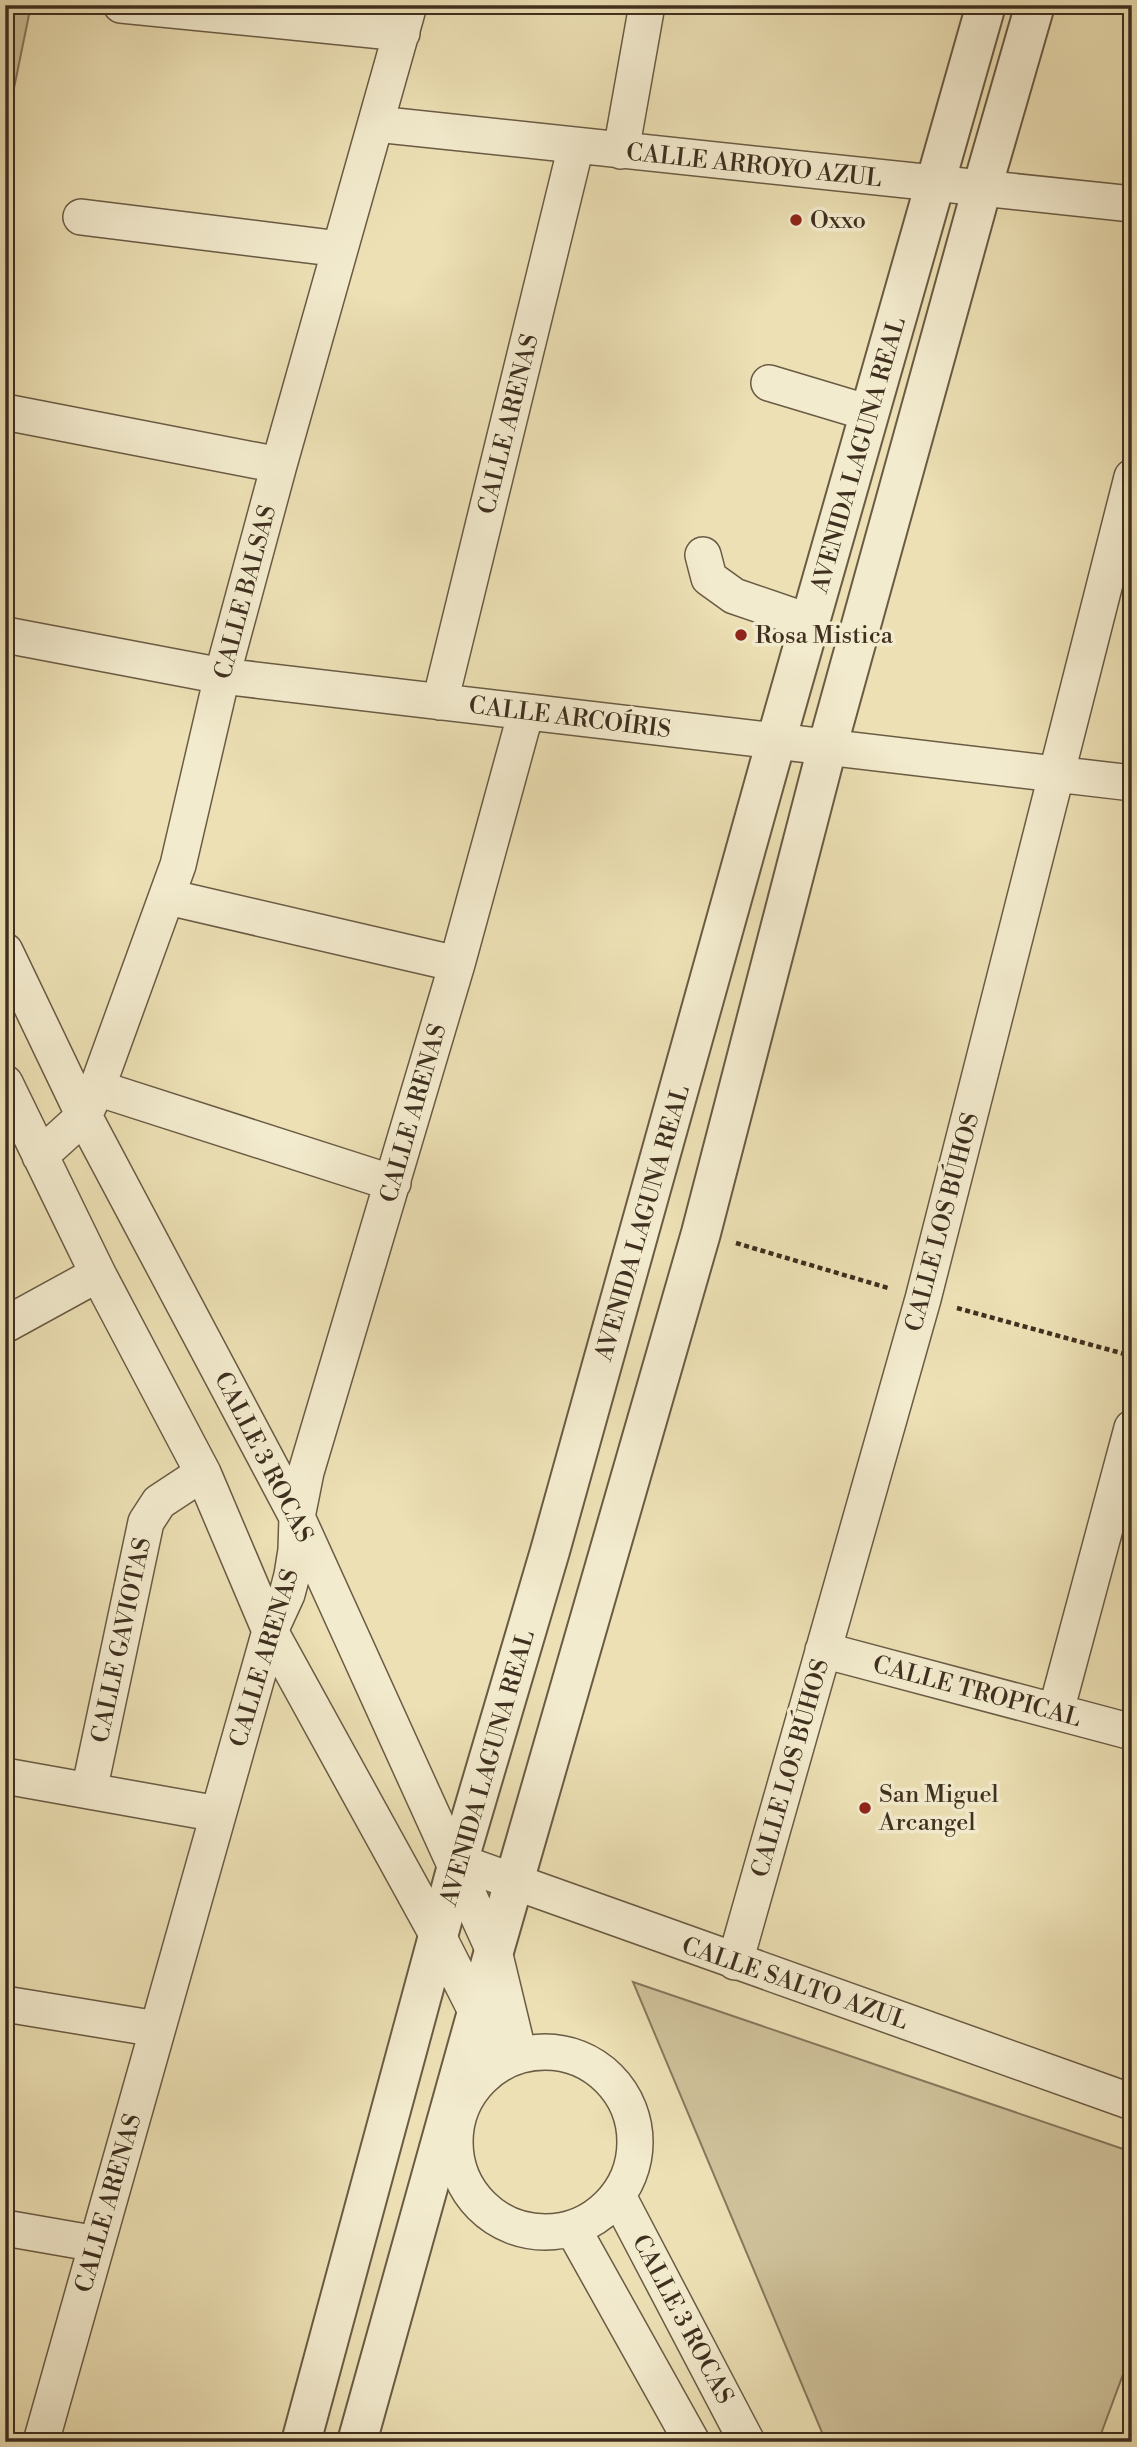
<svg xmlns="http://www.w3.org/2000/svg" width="1137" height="2447" viewBox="0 0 1137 2447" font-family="'Libre Bodoni',serif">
  <rect width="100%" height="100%" fill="#ece0b4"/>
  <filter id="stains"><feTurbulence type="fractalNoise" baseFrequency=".00286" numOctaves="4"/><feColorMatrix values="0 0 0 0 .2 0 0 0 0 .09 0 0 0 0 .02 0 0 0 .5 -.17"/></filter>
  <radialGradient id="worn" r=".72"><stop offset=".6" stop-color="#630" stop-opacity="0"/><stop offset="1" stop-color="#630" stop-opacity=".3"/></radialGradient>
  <path fill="#cfc29b" stroke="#87785d" stroke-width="2" d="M5 5H31L5 132Z
    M633 1982 1132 2152V2350L1098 2442H826Z"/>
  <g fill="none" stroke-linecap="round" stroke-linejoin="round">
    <defs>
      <path id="minor" d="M121 5 402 33
        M376 124 1132 204
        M621 151 647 5
        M81 217 340 249
        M769 383 869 413
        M5 412 279 465
        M703 555 709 578 734 596 810 622
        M11 636 222 676 1132 783
        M440 702 576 146
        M168 897 457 964
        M5 951 84 1116 297 1517 494 1951 519 2055
        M5 1083 98 1274 203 1473 270 1631 438 1936 478 2015 485 2074
        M97 1088 393 1183
        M40 1156 84 1116 97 1088 178 865 222 676 279 465 409 5
        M5 1325 98 1274
        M823 1650 1132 1732
        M1056 1711 1132 1428
        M5 1776 218 1814
        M89 1791 146 1522 159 1502 203 1473
        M459 1862 1132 2102
        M735 1962 923 1299 1132 477
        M5 2004 157 2029
        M455 2142a90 90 0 1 1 180 0a90 90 0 1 1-180 0Z
        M618 2196 747 2442
        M5 2228 97 2244
        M573 2229 692 2442
        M41 2442 270 1631 287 1594 292 1575 296 1550 297 1517 306 1472 457 964 526 712"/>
      <path id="tertiary" d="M301 2442 457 1866 550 1551 776 741 986 5
        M357 2442 494 1951 701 1233 827 748 982 188 1035 5"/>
    </defs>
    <use href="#minor" stroke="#6a5b44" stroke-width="38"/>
    <use href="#tertiary" stroke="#6a5b44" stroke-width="42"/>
    <path stroke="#3f2f1f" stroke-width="4.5" stroke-dasharray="5 3.5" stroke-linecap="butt" d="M736 1243 888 1288
      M957 1308 1132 1356"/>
    <use href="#minor" stroke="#f3ebce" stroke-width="35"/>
    <use href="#tertiary" stroke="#f3ebce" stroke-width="38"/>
  </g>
  <g fill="#8f2418" stroke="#f3ebce" stroke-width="2.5">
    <circle cx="796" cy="220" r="7"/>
    <circle cx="741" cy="635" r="7"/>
    <circle cx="865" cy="1808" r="7"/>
  </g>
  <g text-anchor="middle" stroke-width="7" stroke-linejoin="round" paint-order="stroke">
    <g font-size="24" fill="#3f2f1f" stroke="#f3ebce">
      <text transform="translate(754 165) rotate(6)" y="8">CALLE ARROYO AZUL</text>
      <text transform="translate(508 424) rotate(-76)" y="8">CALLE ARENAS</text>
      <text transform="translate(858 455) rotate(-74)" y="8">AVENIDA LAGUNA REAL</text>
      <text transform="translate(245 592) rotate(-75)" y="8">CALLE BALSAS</text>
      <text transform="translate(570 717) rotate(7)" y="8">CALLE ARCOÍRIS</text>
      <text transform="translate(413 1113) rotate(-74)" y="8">CALLE ARENAS</text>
      <text transform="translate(942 1222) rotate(-75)" y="8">CALLE LOS BÚHOS</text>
      <text transform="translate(642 1223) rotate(-74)" y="8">AVENIDA LAGUNA REAL</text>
      <text transform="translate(264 1457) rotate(63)" y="8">CALLE 3 ROCAS</text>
      <text transform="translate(121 1640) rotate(-78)" y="8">CALLE GAVIOTAS</text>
      <text transform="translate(264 1658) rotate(-73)" y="8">CALLE ARENAS</text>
      <text transform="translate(977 1691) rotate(15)" y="8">CALLE TROPICAL</text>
      <text transform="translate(487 1768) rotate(-74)" y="8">AVENIDA LAGUNA REAL</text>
      <text transform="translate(790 1768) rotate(-74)" y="8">CALLE LOS BÚHOS</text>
      <text transform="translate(795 1983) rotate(19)" y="8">CALLE SALTO AZUL</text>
      <text transform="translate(108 2203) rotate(-74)" y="8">CALLE ARENAS</text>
      <text transform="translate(683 2319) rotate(62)" y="8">CALLE 3 ROCAS</text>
    </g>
    <g font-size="24" fill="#3f2f1f" stroke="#f3ebce" text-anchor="start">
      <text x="810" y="228">Oxxo</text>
      <text x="755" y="643">Rosa Mistica</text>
      <text x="879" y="1802">San Miguel<tspan x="879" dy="28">Arcangel</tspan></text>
    </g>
  </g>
  <rect width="1137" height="2447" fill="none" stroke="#ece0b4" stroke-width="28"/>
  <rect x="7" y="7" width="1123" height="2433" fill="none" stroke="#3f2f1f" stroke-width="3.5"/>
  <rect x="14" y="14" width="1109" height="2419" fill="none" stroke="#3f2f1f" stroke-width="2"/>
  <rect width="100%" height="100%" filter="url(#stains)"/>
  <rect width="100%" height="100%" fill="url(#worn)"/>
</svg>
